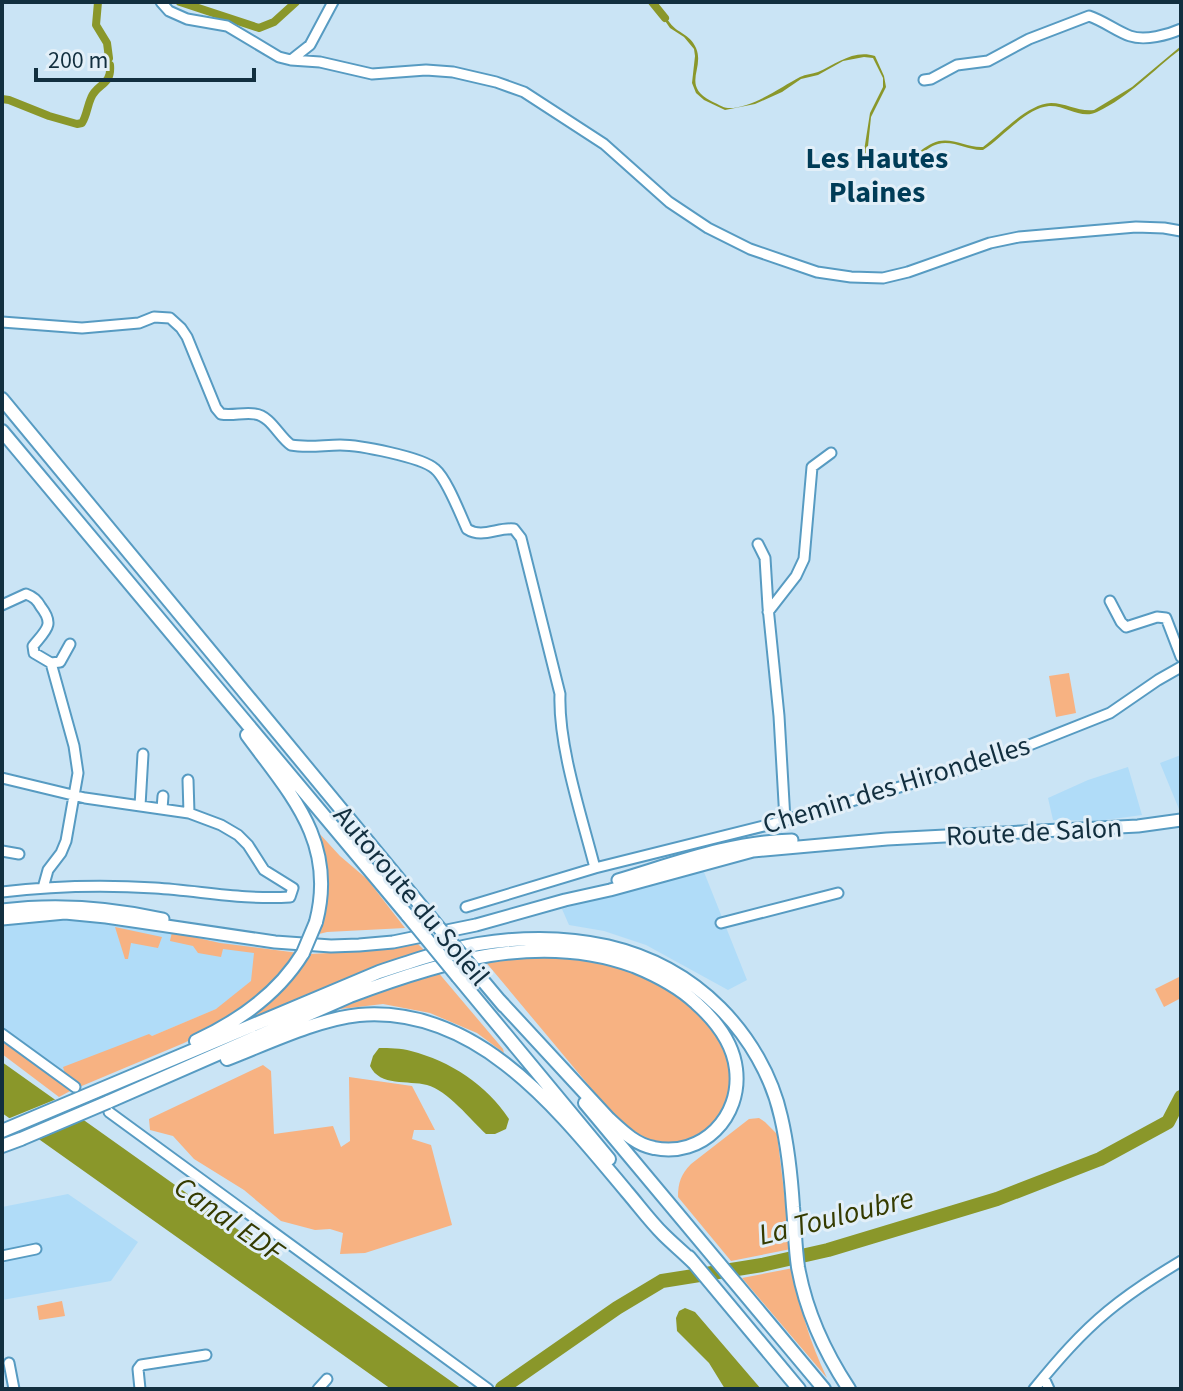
<svg xmlns="http://www.w3.org/2000/svg" width="1183" height="1391" viewBox="0 0 1183 1391" font-family="'Source Sans 3',sans-serif">
  <rect width="100%" height="100%" fill="#cae4f5"/>
  <path fill="#b0dcf8" d="M1181 755V814L1160 763Z
    M1128 767 1142 815 1098 821 1053 820 1048 798 1088 780Z
    M702 867 747 980 728 990 646 945 604 931 569 925 562 909Z
    M26 920 115 921 267 949V955L259 991 62 1074 2 1030V923Z
    M68 1194 138 1242 111 1281 2 1300V1207Z"/>
  <path fill="#f7b282" d="M1069 673 1076 713 1056 717 1049 676Z
    M305 808 318 832 340 856 367 879 405 928 327 932 319 934 326 898 304 809Z
    M115 927 162 937 158 948 131 943 128 959H125Z
    M172 932 220 943 299 953 259 1000 214 1028 184 1043 77 1088 67 1080 63 1067 149 1034 152 1036 216 1009 251 981 254 953 223 949 221 957 198 953 193 946 170 941Z
    M418 944 424 950 344 979 238 1024C266 1004 292 984 310 954L365 951Z
    M521 957C547 957 574 956 600 962 652 973 723 1012 730 1071 735 1117 692 1155 647 1140 637 1137 630 1130 621 1124L484 960Z
    M437 971 503 1049 504 1053 477 1033 430 1013 383 1004 332 1010Z
    M1181 976V998L1164 1007 1155 989Z
    M2 1039 72 1090 59 1097 2 1054Z
    M263 1065 271 1071 274 1134 333 1126 341 1147 350 1141 349 1077 412 1086 435 1130H414L412 1139 431 1145 452 1225 365 1253 340 1254 343 1233 330 1229 315 1230 281 1221 244 1190 194 1159 173 1136 150 1130 149 1119Z
    M759 1118 765 1122 777 1134 791 1249 731 1261 678 1197C678 1183 681 1174 691 1164L749 1119Z
    M793 1268C800 1309 809 1340 827 1378L742 1278Z
    M62 1301 65 1316 39 1320 37 1306Z"/>
  <path fill="#8a972a" d="M654 5C663 8 664 16 670 23 677 33 690 34 696 48 705 69 681 85 711 101 716 103 723 108 728 108 751 109 781 87 800 77 806 74 812 74 818 72 836 64 854 49 875 56L884 76 886 87 871 117 867 156 868 162C882 168 903 161 916 154 923 149 930 143 939 141 954 138 968 148 983 147 1001 134 1027 104 1051 103 1066 103 1079 112 1094 110L1132 87 1181 46V49C1153 70 1129 97 1097 112 1081 120 1066 105 1049 106 1026 108 1002 138 983 150 968 151 954 140 938 144 930 146 923 153 916 157 902 165 880 172 866 163L864 154H862L864 151 870 113 883 87V78L873 58 864 57 843 61 818 75 801 79 782 92 755 104 725 110 704 100 696 93 692 83 695 56 694 49 684 37 670 28Z
    M379 1048C389 1048 401 1048 411 1051 450 1061 487 1085 509 1119L506 1129 495 1134H486C471 1120 447 1090 427 1085 408 1080 380 1087 370 1066L373 1056Z
    M2 1062 462 1389H391L2 1113Z
    M685 1308 695 1312 761 1389H725L709 1363 677 1331 676 1318 679 1311Z"/>
  <path fill="#cae4f5" d="M59 1098 88 1118 35 1141 5 1120Z"/>
  <g fill="none" stroke-linecap="round" stroke-linejoin="round">
    <path stroke="#8a972a" stroke-width="8" d="M98 2 96 25 107 43 109 58
      M180 2 259 28 274 22 296 2
      M652 2 665 18
      M2 99 9 100 49 116 77 124 82 123C87 115 87 107 91 98 97 83 112 86 110 65"/>
    <path stroke="#8a972a" stroke-width="14" d="M502 1388 617 1308 662 1281 762 1265 828 1250 997 1199 1100 1159 1168 1122 1181 1097"/>
    <defs>
      <path id="minor" d="M161 2 169 11 187 19 227 26 279 57 291 60 320 62 372 74 426 70 453 72 496 82 524 92 604 144 669 202 708 228 750 249 817 272 851 277 883 278 908 272 990 243 1019 237 1136 227 1164 228 1181 231
        M291 60 310 45 333 2
        M924 80 931 79 957 65 988 61 1029 39 1089 16C1104 21 1116 31 1130 36 1145 41 1168 35 1181 29
        M2 322 82 328 139 323 154 317 170 318 181 328 187 337 216 408 221 414C232 416 245 412 255 414 271 416 279 437 291 445 307 448 324 445 340 445 359 445 422 457 435 469 447 479 460 514 467 529 482 539 498 527 514 529L521 538 560 694C558 746 582 817 595 868
        M758 544 765 558 768 607 779 716 785 820
        M1110 601 1121 622 1126 627 1157 617 1166 618 1181 657
        M2 605 26 594C34 597 37 600 41 607 55 625 46 630 33 646L34 653 51 663 60 662 70 644
        M768 612 796 576 804 559 812 467 831 453
        M2 778 85 798 189 813 221 825 238 835 248 845 264 870 293 888 290 897C245 900 201 891 155 888 104 885 53 886 2 892
        M188 780 189 813
        M140 806 143 754
        M162 809 163 796
        M2 851 19 854
        M43 888 48 870 61 853 66 841 78 773 74 746 51 663
        M466 907 595 868 776 823 989 761 1110 713 1158 680 1181 667
        M721 923 838 893
        M2 1034 75 1087
        M109 1112 488 1389
        M2 1256 36 1249
        M9 1363 14 1389
        M1044 1378 1049 1389
        M140 1389 138 1369 141 1365 206 1355
        M318 1389 327 1379
        M1034 1389C1057 1361 1080 1334 1108 1311 1131 1292 1156 1276 1181 1261"/>
      <path id="major" d="M618 880C675 863 732 841 792 840
        M2 910C57 903 109 907 163 919
        M2 919 65 913 106 917 275 942 331 946 359 945 393 942 476 925 565 900 610 890 753 851 887 839 1138 826 1181 820"/>
      <path id="highway" d="M2 399 426 912
        M2 431 408 916
        M247 735C291 795 337 842 316 922
        M478 975 504 1006
        M458 977 609 1159
        M196 1041C239 1021 278 994 303 953
        M227 1059C266 1044 318 1019 359 1015 478 1005 559 1111 627 1192 639 1206 650 1221 663 1234 673 1244 684 1253 694 1263
        M108 1102 350 996C440 962 539 931 634 966 656 975 678 986 696 1003 715 1020 733 1043 736 1069 742 1117 702 1158 654 1148 636 1145 622 1131 609 1119L499 1000
        M585 1103 824 1389
        M2 1131 379 972C412 961 445 950 478 944 566 930 655 943 720 1008 749 1037 772 1076 781 1117 788 1147 791 1176 793 1207 795 1227 795 1247 798 1267 806 1312 824 1351 849 1389
        M2 1146 21 1139
        M689 1257 799 1389"/>
    </defs>
    <use href="#minor" stroke="#579bc2" stroke-width="13"/>
    <use href="#major" stroke="#579bc2" stroke-width="15"/>
    <use href="#highway" stroke="#579bc2" stroke-width="16"/>
    <use href="#minor" stroke="#fff" stroke-width="9"/>
    <use href="#major" stroke="#fff" stroke-width="11"/>
    <use href="#highway" stroke="#fff" stroke-width="12"/>
    <defs>
      <path id="highway-bridge" d="M426 912 478 975
        M408 916 458 977
        M303 953 316 922
        M21 1139 108 1102"/>
    </defs>
    <use href="#highway-bridge" stroke="#579bc2" stroke-width="16" stroke-linecap="butt"/>
    <use href="#highway-bridge" stroke="#fff" stroke-width="12"/>
  </g>
  <g text-anchor="middle" stroke-width="6" stroke-linejoin="round" paint-order="stroke">
    <g font-size="28" fill="#122f3f" stroke="#e2eff8">
      <text transform="translate(896 784) rotate(-17)" y="10">Chemin des Hirondelles</text>
      <text transform="translate(1034 831) rotate(-3)" y="10">Route de Salon</text>
      <text transform="translate(412 895) rotate(50)" y="10">Autoroute du Soleil</text>
    </g>
    <g font-size="30" font-weight="bold" fill="#003c57" stroke="#e2eff8">
      <text x="877" y="168">Les Hautes<tspan x="877" dy="34">Plaines</tspan></text>
    </g>
    <g font-size="30" font-style="italic" fill="#353b00" stroke="#e2eff8">
      <text transform="translate(836 1216) rotate(-14)" y="10">La Touloubre</text>
      <text transform="translate(229 1219) rotate(35)" y="10">Canal EDF</text>
    </g>
  </g>
  <rect width="1183" height="1391" fill="none" stroke="#122f3f" stroke-width="8"/>
  <path d="M36 68v12h218v-12" fill="none" stroke="#122f3f" stroke-width="4"/>
  <text x="48" y="68" font-size="24" fill="#122f3f" stroke="#e2eff8" stroke-width="6" paint-order="stroke">200 m</text>
</svg>
